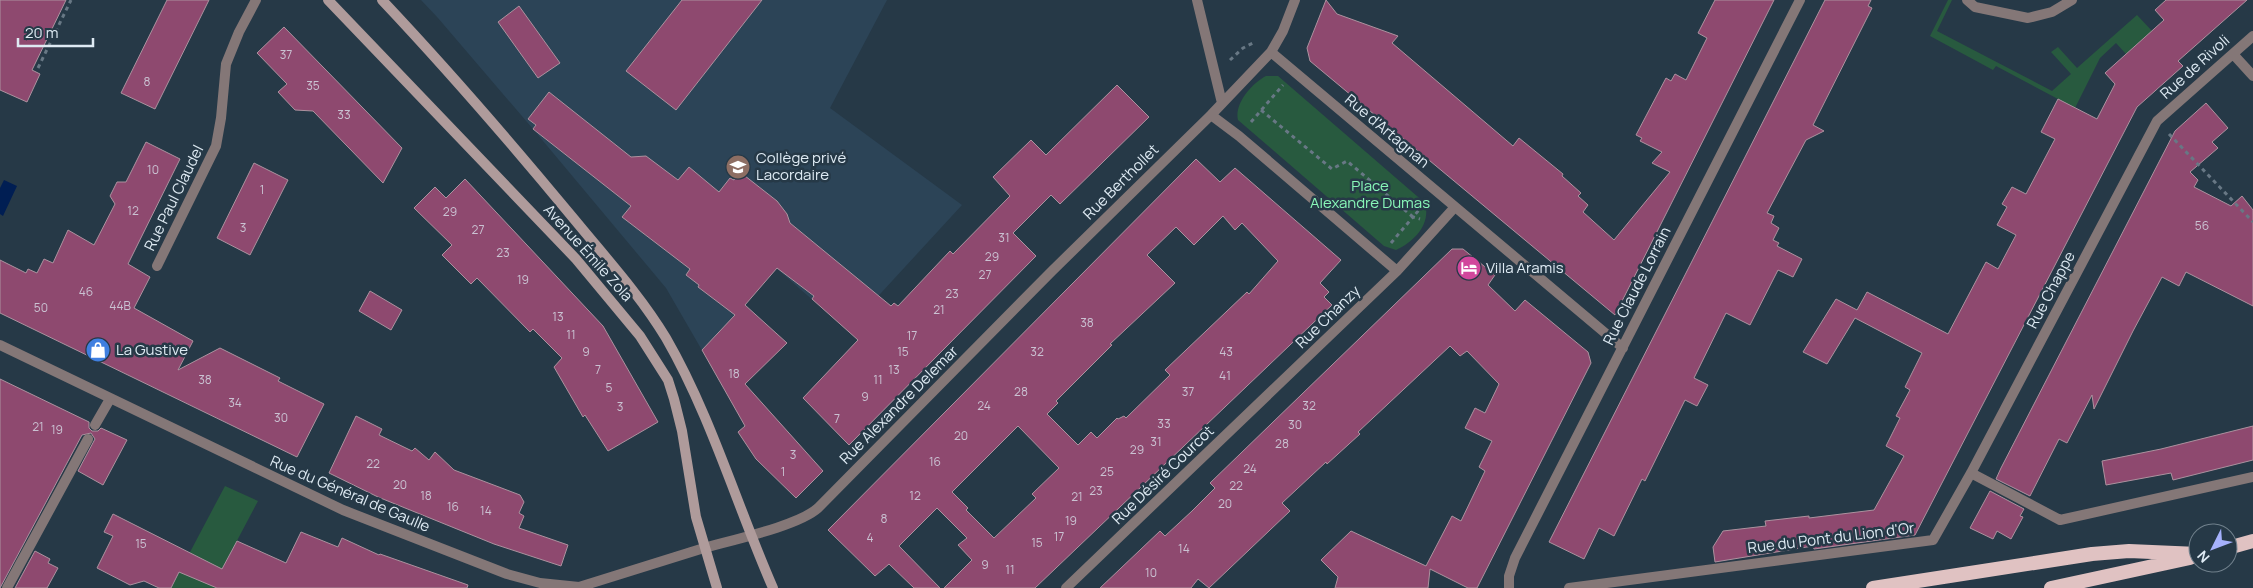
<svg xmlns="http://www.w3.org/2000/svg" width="2253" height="588" viewBox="0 0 2253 588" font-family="Manrope,sans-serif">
  <rect width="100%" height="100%" fill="#263947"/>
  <path fill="#2c4457" d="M421 0H887L830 108 962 205 847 330 776 268 703 352 666 288 533 129 438 18Z"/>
  <path fill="#285a3f" d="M1948 0H1952L1937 31 2052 91 2071 74 2051 52 2058 47 2077 68 2137 15 2152 31 2126 54 2116 43 2100 58 2075 108 1996 66 1993 70 1930 36Z
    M1266 76H1278L1425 203C1431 224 1415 241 1396 250L1384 246 1238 120C1234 104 1252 83 1266 76Z
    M225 486 258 501 213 586 217 588H171Z"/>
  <path fill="#001e53" d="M4 180 17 186 3 216 0 214V188Z"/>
  <path fill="#8e496f" stroke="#ac929f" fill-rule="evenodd" d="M0 0H66L32 70 40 74 27 102 0 90Z
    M167 0H209L155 109 121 93Z
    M682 0H762L676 110 626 71Z
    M1326 0 1337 14 1398 36 1392 43 1513 146 1519 138 1563 174 1562 176 1581 193 1578 196 1588 205 1583 212 1614 240 1670 172 1652 163 1662 152 1640 141 1642 138 1636 135 1666 78 1671 81 1675 74 1686 80 1707 38 1698 33 1715 0H1774L1615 315 1310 61 1307 48Z
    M1825 0H1871L1868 6 1872 8 1813 125 1824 131 1806 140 1767 213 1774 216 1771 223 1779 228 1773 240 1779 243 1777 246 1802 259 1793 277 1778 270 1750 325 1726 313 1694 378 1708 385 1697 406 1685 400 1645 481 1642 479 1614 536 1599 528 1584 559 1549 542Z
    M2166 0H2247L2178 61 2183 66 2137 107 1915 535 1814 549 1813 546 1715 562 1713 547 1723 531 1766 526 1765 521 1809 516V518L1874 510 1904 456 1886 446 1900 418 1896 416 1910 390 1905 387 1922 353 1855 318 1827 364 1803 352 1836 299 1857 310 1867 292 1948 334 1986 262 1998 269 2016 235 1997 225 2007 207 2002 204 2012 187 2026 194 2055 139 2041 132 2058 99 2097 119 2115 84 2105 73 2164 20 2155 10Z
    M519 6 560 63 538 78 498 22Z
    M284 27 402 148 383 183 313 111 295 110 278 92 287 84 257 53Z
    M1117 85 1149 117 1060 204 1051 195 1013 233 1036 256 849 445 803 398 858 340 812 299 814 296 777 268 745 305 787 343 745 384 823 471 796 498 756 459 738 432 745 426 702 350 735 315 698 287 699 285 686 275 690 269 622 217 631 206 533 129 536 125 528 119 549 92 631 157 646 156 678 180 689 167 719 192 730 178 734 180 740 172 777 201 787 214 790 223 891 306 894 303 898 306 950 251 953 254 1010 196 993 177 1031 140 1046 155Z
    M2206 103 2228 128 2212 142 2218 148 2190 172 2198 180 2194 187 2231 206 2242 196 2253 210V306L2186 272 2179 286 2162 277 2133 331 2094 409 2092 395 2067 443 2059 439 2030 496 1996 479 2001 468 2175 131Z
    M146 142 180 159 128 264 150 277 134 308 193 341 178 370 220 348 280 378 278 381 324 404 297 457 0 313V260L26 273 28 269 37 273 44 259 53 263 68 230 94 245 115 204 110 196 117 182H126Z
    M1196 159 1220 182 1235 168 1341 260 1320 283 1329 292 1324 297 1332 305 1035 588H944L972 560 958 545 967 538 937 508 899 546 940 588H914L889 564 875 576 828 530ZM1223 216 1235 230 1242 223 1278 261 1249 294 1247 292 1165 370 1170 375 1126 418 1124 416 1118 419 1117 418 1097 438 1091 432 1078 445 1047 414 1058 403 1056 401 1112 345 1110 344 1175 283 1147 255 1176 227 1194 245ZM1018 426 1059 468 1032 494 1036 498 994 538 966 510 968 508 952 492Z
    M254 163 288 180 250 255 217 238Z
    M465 179 603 326 658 422 608 451 585 415 583 417 554 367 562 358 533 329 530 332 477 278 471 284 442 255 452 245 414 208 435 187 446 198Z
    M1452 249H1463L1495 275 1488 285 1515 311 1525 300 1588 352 1591 363 1477 588H1468L1430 569 1428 588H1335L1338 577 1321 560 1351 531 1426 566 1452 516 1461 521 1485 471 1479 467 1492 441 1465 428 1475 408 1485 413 1499 384 1467 351 1460 356 1450 346 1358 432 1360 434 1327 464 1326 462 1282 503 1290 511 1209 588 1198 579 1191 588H1100L1160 531 1165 536 1192 511 1215 488 1210 483Z
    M370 291 402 310 391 330 359 311Z
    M0 379 89 422V428L92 431H98L101 428 127 440 103 485 78 471 95 439 91 433 82 435 0 588Z
    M356 416 382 429 379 435 412 451 415 448 429 460 435 452 454 470 520 495 524 502 519 513 524 516 519 528 568 545 561 566 494 544 378 497 329 473Z
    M2253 426V460L2173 480 2171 473 2106 485 2102 461 2161 449Z
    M1990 491 2024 509 2020 516 2023 517 2011 539 1997 531 1993 539 1970 528Z
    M113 514 222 569 237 541 286 563 301 532 338 547 342 538 379 555 380 554 468 585 467 588H217L179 572 171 588H159L144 581 130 585 97 568 113 536 104 532Z
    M35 551 50 559 48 563 58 568 47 588H15Z"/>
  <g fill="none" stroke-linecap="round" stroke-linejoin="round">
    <path stroke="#687885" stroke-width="3" stroke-dasharray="4 4" stroke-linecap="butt" d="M1230 60 1243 48 1253 43
      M38 68 71 0
      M1261 110 1332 169 1347 161 1413 217 1425 203
      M1251 122 1283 85
      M2169 134 2253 222
      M1391 243 1413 217 1420 219"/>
    <path stroke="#847777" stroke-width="10" d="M1967 0 1975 7 2028 18 2052 12 2072 0
      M95 425 110 399
      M7 588 88 439"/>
    <path stroke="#847777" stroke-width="10" d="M1197 0 1222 103
      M1271 52 1623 348
      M2233 54 2253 76
      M1211 115 1239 136 1397 271
      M157 266 216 146 221 118 226 64 239 32 256 0
      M1971 473 2060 520 2253 477
      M704 548C732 540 798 526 818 508L1052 271 1211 115 1271 52 1283 31 1295 0
      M1066 588 1397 271 1454 208
      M1509 588V576L1515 558 1800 0
      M1569 588 1933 540 1971 473 2157 121 2253 36"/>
    <path stroke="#847777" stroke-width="10" d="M0 345 343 510 507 574 540 583 579 587 704 548"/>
    <path stroke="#af9b9b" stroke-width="10" d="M328 0 576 259 640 336 668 380 674 399 682 431 696 517 717 588
      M382 0C449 71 512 144 574 219 606 258 640 295 666 338 711 416 737 506 773 588"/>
    <path stroke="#e0c2c2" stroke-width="14" d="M2228 548 2253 541
      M1873 588 2092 554 2129 551 2198 554
      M2051 588 2190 558"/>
  </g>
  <defs>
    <symbol id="school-disc" viewBox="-11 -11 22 22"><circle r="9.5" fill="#8d6e63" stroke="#263947"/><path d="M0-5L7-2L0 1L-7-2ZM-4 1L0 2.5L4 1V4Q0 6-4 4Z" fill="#fff"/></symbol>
    <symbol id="hotel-disc" viewBox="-11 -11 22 22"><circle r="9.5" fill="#d1479c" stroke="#263947"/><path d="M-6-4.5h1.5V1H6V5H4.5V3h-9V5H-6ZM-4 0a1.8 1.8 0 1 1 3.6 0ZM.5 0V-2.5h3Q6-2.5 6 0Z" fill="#fff"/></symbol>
    <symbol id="shop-disc" viewBox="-11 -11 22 22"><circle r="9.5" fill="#3f7fe0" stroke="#263947"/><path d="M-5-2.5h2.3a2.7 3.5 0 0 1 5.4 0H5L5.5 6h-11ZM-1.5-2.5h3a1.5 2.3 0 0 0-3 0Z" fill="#fff"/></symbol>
  </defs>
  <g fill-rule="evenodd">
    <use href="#school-disc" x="724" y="153" width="28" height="28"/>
    <use href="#hotel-disc" x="1455" y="254" width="28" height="28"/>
    <use href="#shop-disc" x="84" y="336" width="28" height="28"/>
  </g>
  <g text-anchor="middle" stroke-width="5" stroke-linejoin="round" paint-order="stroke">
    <g font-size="12" fill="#cac2d2">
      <text x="286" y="59">37</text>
      <text x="147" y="86">8</text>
      <text x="313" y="90">35</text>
      <text x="344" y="119">33</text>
      <text x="153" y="174">10</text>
      <text x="262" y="194">1</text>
      <text x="133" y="215">12</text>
      <text x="450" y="216">29</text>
      <text x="2202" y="230">56</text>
      <text x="243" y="232">3</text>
      <text x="478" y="234">27</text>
      <text x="1004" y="242">31</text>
      <text x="503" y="257">23</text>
      <text x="992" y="261">29</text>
      <text x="985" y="279">27</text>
      <text x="523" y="284">19</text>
      <text x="86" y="296">46</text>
      <text x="952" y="298">23</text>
      <text x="120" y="310">44B</text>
      <text x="41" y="312">50</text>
      <text x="939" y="314">21</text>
      <text x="558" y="321">13</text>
      <text x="1087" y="327">38</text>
      <text x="571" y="339">11</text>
      <text x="912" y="340">17</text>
      <text x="586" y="356">9</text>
      <text x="903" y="356">15</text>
      <text x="1037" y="356">32</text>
      <text x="1226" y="356">43</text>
      <text x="598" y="374">7</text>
      <text x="894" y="374">13</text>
      <text x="734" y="378">18</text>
      <text x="1225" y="380">41</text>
      <text x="205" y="384">38</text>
      <text x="878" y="384">11</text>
      <text x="609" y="392">5</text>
      <text x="1021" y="396">28</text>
      <text x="1188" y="396">37</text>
      <text x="865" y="401">9</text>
      <text x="235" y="407">34</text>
      <text x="984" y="410">24</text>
      <text x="1309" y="410">32</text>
      <text x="620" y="411">3</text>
      <text x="281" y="422">30</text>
      <text x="837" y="423">7</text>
      <text x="1164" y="428">33</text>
      <text x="1295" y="429">30</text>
      <text x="38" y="431">21</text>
      <text x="57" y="434">19</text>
      <text x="961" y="440">20</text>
      <text x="1156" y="446">31</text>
      <text x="1282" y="448">28</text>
      <text x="1137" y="454">29</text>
      <text x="793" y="459">3</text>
      <text x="935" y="466">16</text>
      <text x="373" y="468">22</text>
      <text x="1250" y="473">24</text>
      <text x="783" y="476">1</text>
      <text x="1107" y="476">25</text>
      <text x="400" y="489">20</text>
      <text x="1236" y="490">22</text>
      <text x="1096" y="495">23</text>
      <text x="426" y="500">18</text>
      <text x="915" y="500">12</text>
      <text x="1077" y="501">21</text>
      <text x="1225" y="508">20</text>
      <text x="453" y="511">16</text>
      <text x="486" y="515">14</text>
      <text x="884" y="523">8</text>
      <text x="1071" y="525">19</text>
      <text x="1059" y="541">17</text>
      <text x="870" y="542">4</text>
      <text x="1037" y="547">15</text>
      <text x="141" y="548">15</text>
      <text x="1184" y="553">14</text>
      <text x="985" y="569">9</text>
      <text x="1010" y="574">11</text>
      <text x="1151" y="577">10</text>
    </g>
    <g font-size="15" fill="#deeaf3" stroke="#263947">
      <text transform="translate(2195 67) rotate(-42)" y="5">Rue de Rivoli</text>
      <text transform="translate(1387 131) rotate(40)" y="5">Rue d'Artagnan</text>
      <text transform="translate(1121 182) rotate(-45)" y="5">Rue Berthollet</text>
      <text transform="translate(174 198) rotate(-64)" y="5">Rue Paul Claudel</text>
      <text transform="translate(588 253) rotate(48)" y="5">Avenue Émile Zola</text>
      <text transform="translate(1637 286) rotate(-63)" y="5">Rue Claude Lorrain</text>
      <text transform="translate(2051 290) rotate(-62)" y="5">Rue Chappe</text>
      <text transform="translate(1328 317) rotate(-44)" y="5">Rue Chanzy</text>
      <text transform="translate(899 405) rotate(-45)" y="5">Rue Alexandre Delemar</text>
      <text transform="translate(1163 475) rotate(-44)" y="5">Rue Désiré Courcot</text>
      <text transform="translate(350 494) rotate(23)" y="5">Rue du Général de Gaulle</text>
      <text transform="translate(1831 538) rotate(-7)" y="5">Rue du Pont du Lion d'Or</text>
    </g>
    <g font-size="15" fill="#deeaf3" stroke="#263947" text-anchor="start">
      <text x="756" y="163">Collège privé<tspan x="756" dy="17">Lacordaire</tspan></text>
      <text x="1486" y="273">Villa Aramis</text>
      <text x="116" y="355">La Gustive</text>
    </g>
    <g font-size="15" fill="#88f6b8" stroke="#263947">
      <text x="1370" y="191">Place<tspan x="1370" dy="17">Alexandre Dumas</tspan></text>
    </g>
  </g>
  <g transform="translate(2213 548) rotate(228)"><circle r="24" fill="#263947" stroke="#70808c"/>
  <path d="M0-4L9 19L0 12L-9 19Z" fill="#a5b1fc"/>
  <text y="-8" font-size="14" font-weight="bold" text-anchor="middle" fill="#deeaf3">N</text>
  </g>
  <path d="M18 38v8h75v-8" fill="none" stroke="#deeaf3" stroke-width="2.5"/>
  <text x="25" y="38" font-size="15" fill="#deeaf3" stroke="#263947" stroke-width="4" paint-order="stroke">20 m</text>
</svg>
